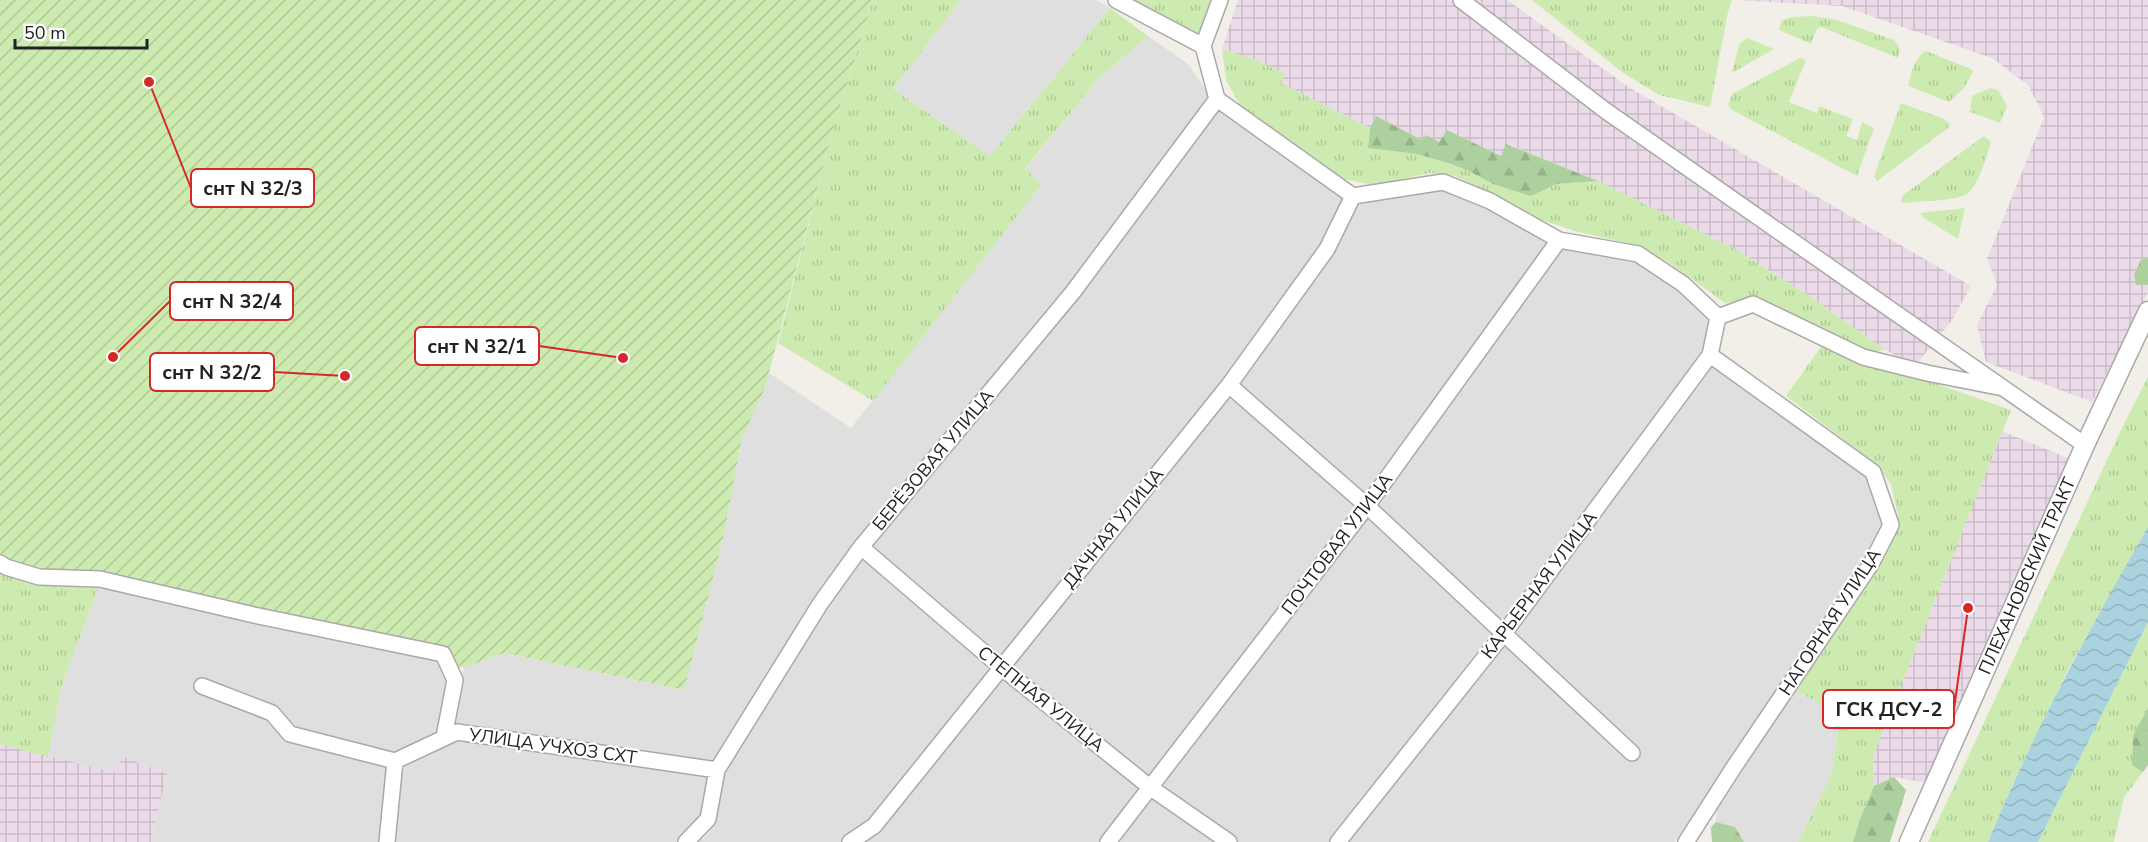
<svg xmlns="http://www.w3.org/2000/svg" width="2148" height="842" viewBox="0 0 2148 842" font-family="'Nunito Sans',sans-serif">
  <defs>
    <pattern id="industrial-grid" width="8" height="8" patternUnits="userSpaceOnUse" patternTransform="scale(1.5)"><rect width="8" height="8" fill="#ebdbe8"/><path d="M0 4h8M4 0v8" fill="none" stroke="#c9bcc7"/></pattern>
    <pattern id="grass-tufts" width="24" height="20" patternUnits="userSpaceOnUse" patternTransform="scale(1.5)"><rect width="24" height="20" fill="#cdebb0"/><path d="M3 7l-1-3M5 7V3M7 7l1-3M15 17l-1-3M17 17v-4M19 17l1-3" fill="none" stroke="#b0c997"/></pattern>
    <pattern id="forest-firs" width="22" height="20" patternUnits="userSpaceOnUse" patternTransform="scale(1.5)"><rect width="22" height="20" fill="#add19e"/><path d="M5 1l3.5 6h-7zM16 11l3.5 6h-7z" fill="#95b388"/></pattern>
    <pattern id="garden-furrows" width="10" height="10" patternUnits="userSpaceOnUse" patternTransform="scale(1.5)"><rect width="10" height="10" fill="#cdebb0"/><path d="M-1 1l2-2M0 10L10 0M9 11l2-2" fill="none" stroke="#b0c997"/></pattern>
    <pattern id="water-waves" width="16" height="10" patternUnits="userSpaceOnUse" patternTransform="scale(1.5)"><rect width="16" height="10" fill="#aad3df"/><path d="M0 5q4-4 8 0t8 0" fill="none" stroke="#92b5bf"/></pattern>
  </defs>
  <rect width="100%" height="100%" fill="#f2efe9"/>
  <path fill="#e0dfdf" d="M961 0H1096L1110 8 990 156 893 89Z
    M1148 36 1188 64 1211 97 1069 289 858 544 715 767 451 728 464 668 504 653 684 690 723 539 742 438 765 388 769 373 851 428 1042 184 1025 170 1099 78Z
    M1218 107 1347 200 1324 245 1226 383 1001 662 867 547Z
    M1440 187 1488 205 1552 244 1367 500 1235 387 1357 199Z
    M1561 246 1635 260 1676 286 1710 317 1706 355 1505 627 1374 504Z
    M1710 363 1870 474 1886 524 1867 560 1679 837 1675 842H1345L1509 633Z
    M1230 391 1360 507 1151 784 1007 668Z
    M1368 512 1500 634 1333 842H1234L1156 788Z
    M861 556 992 667 870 823 841 842H699L710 832 724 773 823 610Z
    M99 586 163 602 438 659 450 681 440 732 395 754 294 728 266 717 284 740 390 766 381 842H151L167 774 122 756 118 773 48 757 61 688Z
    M1002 674 1145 788 1102 842H859Z
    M1795 690 1840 715 1832 773 1798 842H1744L1735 827 1716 822 1717 810Z
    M457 736 708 776 701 815 676 842H393L402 762Z
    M1152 794 1219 842H1113Z"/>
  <path fill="url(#industrial-grid)" d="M1238 0H1507L1630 88 1971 286 1952 320 1916 365 1885 350 1806 294 1737 250 1598 181 1507 144 1501 156 1447 130 1439 143 1422 140 1376 116 1370 128 1281 83 1285 74 1256 60 1222 49Z
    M1735 0H2148V293L2092 402 1986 362 1977 325 1997 285 1987 259 2044 117 2028 85 1992 58 1842 6Z
    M2002 431 2070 459 1926 783 1894 777 1874 786 1873 756Z
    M0 744 117 773 122 756 167 774 151 842H0Z"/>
  <path fill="url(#grass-tufts)" d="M873 0H961L893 89 990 156 1110 8 1148 36 1099 78 1025 169 1042 184 873 401 778 343 832 133Z
    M1131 0H1213L1200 36Z
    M1532 0H1732L1728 12 1710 107 1659 95 1622 72Z
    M1812 16 1837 20 1894 40 1900 48 1898 58 1821 27 1817 29 1811 44 1779 30 1781 21 1791 17Z
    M1747 38 1774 49 1732 73 1739 45Z
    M1222 49 1256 60 1285 74 1281 83 1370 128 1368 148 1417 154 1448 163 1467 170 1493 184 1531 195 1556 184 1598 181 1737 250 1806 294 1885 350 1872 352 1754 299 1725 303 1668 262 1631 244 1575 231 1538 219 1455 176 1430 173 1373 185 1338 178 1243 110 1226 80Z
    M1926 51 1971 69 1973 72 1964 88 1949 102 1908 86C1912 72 1913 59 1926 51Z
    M1800 58 1806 60 1789 102 1817 113 1819 106 1853 119 1846 136 1857 140 1862 122 1874 128 1857 176 1732 110 1728 105 1732 94Z
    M1990 88 1998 90 2007 106 2000 123 1970 112 1972 96Z
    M1901 103 1944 119 1950 124 1948 128 1877 181 1874 176Z
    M1984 136 1991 142C1987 155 1978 187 1967 194 1957 201 1918 201 1905 203L1901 201 1903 195Z
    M1965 208 1958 239 1924 218 1920 213Z
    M1823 344 2011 410 1873 756 1874 786 1860 819 1853 842H1798L1832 773 1840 715 1795 690 1864 591 1894 531 1898 516 1891 484 1875 463 1786 396Z
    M2148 377V527L2070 666 2013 783 1988 842H1928L2122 428Z
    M0 571 99 586 61 688 48 757 0 744Z
    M2148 622V708L2133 735 2132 765 2143 772 2124 797 2114 842H2038Z"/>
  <path fill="url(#forest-firs)" d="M1376 116 1422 140 1426 135 1439 142 1447 130 1501 156 1506 144 1598 181 1556 184 1531 196 1493 184 1467 170 1448 163 1417 154 1368 148 1370 128Z
    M2148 258V285H2136L2134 274 2141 260Z
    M2148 708V765L2143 772 2132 765 2133 735Z
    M1894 777 1906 790 1890 842H1853L1860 819 1874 786Z
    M1716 822 1735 827 1744 842H1712L1711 827Z"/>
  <path fill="url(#garden-furrows)" d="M0 0H873L832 133 765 388 742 438 723 539 684 690 504 653 464 668 438 659 163 602 0 564Z"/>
  <path fill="url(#water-waves)" d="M2148 527V622L2038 842H1988C2033 733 2089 629 2148 527Z"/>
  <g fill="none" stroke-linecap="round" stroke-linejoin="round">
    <defs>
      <path id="minor" d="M1116 0 1203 46 1217 99 1353 196 1443 182 1490 201 1559 240 1638 254 1683 284 1718 317 1753 304 1863 357 1927 373 2003 388
        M1461 0 1606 111 2085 445
        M1203 46 1220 0
        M1229 385 1367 506 1632 753
        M861 547 1002 668 1151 788 1229 842
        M0 563 6 567 39 577 100 579 254 615 443 654 455 680 444 737
        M202 686 272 713 290 734 395 761 457 732 717 770
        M387 842 395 761
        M686 842 708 819 717 770 820 604 861 547 1073 292 1217 99
        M850 842 874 826 1229 385 1327 249 1353 196
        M1108 842 1367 506 1559 240
        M1338 842 1505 632 1710 355 1718 317
        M1686 842 1734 767 1871 564 1891 525 1873 472 1710 355"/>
      <g id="tertiary">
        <path id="s1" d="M1909 842 2085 445 2148 311"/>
      </g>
    </defs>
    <use href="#minor" stroke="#a9a9a9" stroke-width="18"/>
    <use href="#tertiary" stroke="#a9a9a9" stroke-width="21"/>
    <use href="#minor" stroke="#fff" stroke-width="15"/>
    <use href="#tertiary" stroke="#fff" stroke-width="18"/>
  </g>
  <g text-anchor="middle" stroke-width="4.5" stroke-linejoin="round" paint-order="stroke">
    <g font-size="18" fill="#222" stroke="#fff">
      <text transform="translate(933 460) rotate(-50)" y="6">БЕРЁЗОВАЯ УЛИЦА</text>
      <text transform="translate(1113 528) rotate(-51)" y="6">ДАЧНАЯ УЛИЦА</text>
      <text transform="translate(1337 544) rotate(-53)" y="6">ПОЧТОВАЯ УЛИЦА</text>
      <text dy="6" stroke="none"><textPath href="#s1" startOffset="291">ПЛЕХАНОВСКИЙ ТРАКТ</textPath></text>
      <text transform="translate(1539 585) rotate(-53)" y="6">КАРЬЕРНАЯ УЛИЦА</text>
      <text transform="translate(1830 622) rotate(-57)" y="6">НАГОРНАЯ УЛИЦА</text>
      <text transform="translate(1041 699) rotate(39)" y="6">СТЕПНАЯ УЛИЦА</text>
      <text transform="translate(553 746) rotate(8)" y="6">УЛИЦА УЧХОЗ СХТ</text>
    </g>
  </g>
  <path fill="none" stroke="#d62828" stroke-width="2" d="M149 82L191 188M113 357L170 301M623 358L539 346M345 376L274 372M1968 608L1954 709"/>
  <g fill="#d62828" stroke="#fff" stroke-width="2">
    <circle cx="149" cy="82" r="6"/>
    <circle cx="113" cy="357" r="6"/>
    <circle cx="623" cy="358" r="6"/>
    <circle cx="345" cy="376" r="6"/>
    <circle cx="1968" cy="608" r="6"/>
  </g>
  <g fill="#fff" stroke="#d62828" stroke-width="2">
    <rect x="191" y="169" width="123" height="38" rx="6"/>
    <rect x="170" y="282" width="123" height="38" rx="6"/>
    <rect x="415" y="327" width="124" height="38" rx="6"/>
    <rect x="150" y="353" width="124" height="38" rx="6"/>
    <rect x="1823" y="690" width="131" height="38" rx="6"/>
  </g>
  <g font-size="20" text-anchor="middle" font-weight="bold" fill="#222">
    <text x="253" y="195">снт N 32/3</text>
    <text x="232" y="308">снт N 32/4</text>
    <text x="477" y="353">снт N 32/1</text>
    <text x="212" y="379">снт N 32/2</text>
    <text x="1889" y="716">ГСК ДСУ-2</text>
  </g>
  <path d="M15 39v9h132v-9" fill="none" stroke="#222222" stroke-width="3"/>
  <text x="24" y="39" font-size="18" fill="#222222" stroke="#ffffff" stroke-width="4.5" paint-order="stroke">50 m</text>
</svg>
